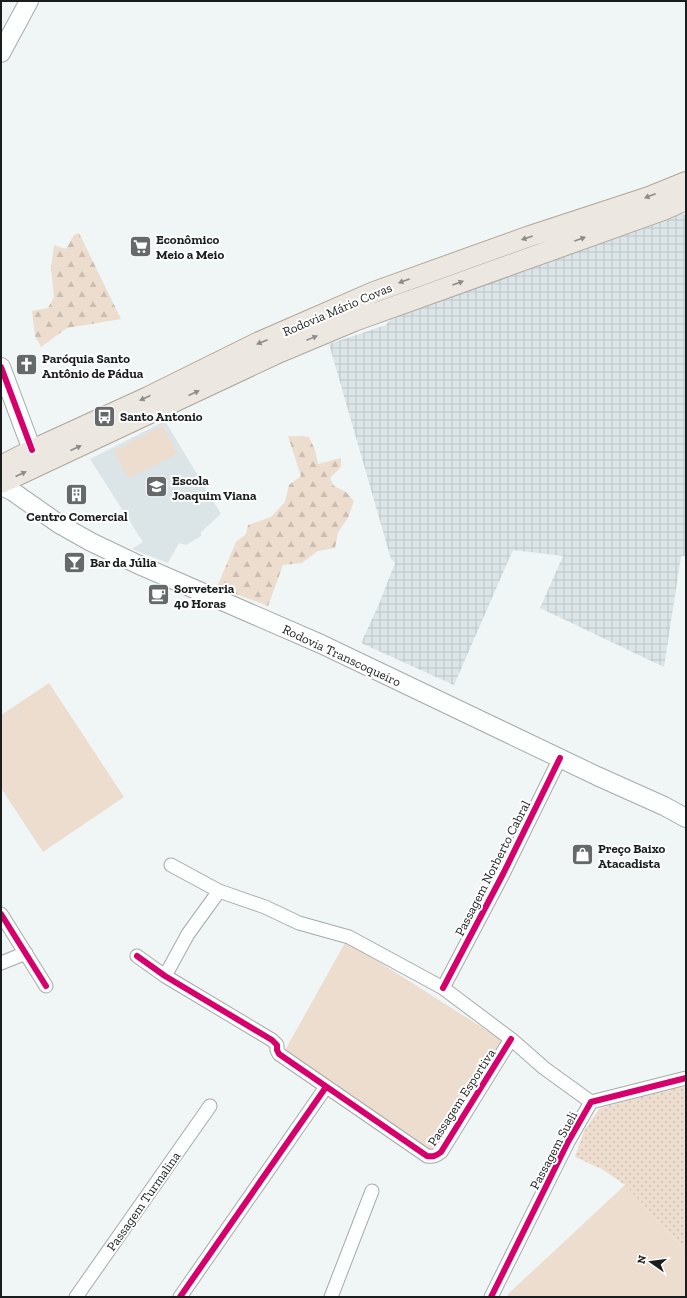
<svg xmlns="http://www.w3.org/2000/svg" width="687" height="1298" viewBox="0 0 687 1298" font-family="'Zilla Slab',serif">
  <defs>
    <pattern id="industrial-grid" width="8" height="8" patternUnits="userSpaceOnUse"><rect width="8" height="8" fill="#dbe5e7"/><path d="M0 4h8M4 0v8" fill="none" stroke="#bbc4c6"/></pattern>
    <pattern id="grass-dots" width="8" height="8" patternUnits="userSpaceOnUse"><rect width="8" height="8" fill="#edddce"/><path d="M2 2h.1M6 6h.1" fill="none" stroke="#cbbdb0" stroke-width="1.8" stroke-linecap="round"/></pattern>
    <pattern id="forest-firs" width="22" height="20" patternUnits="userSpaceOnUse"><rect width="22" height="20" fill="#edddce"/><path d="M5 1l3.5 6h-7zM16 11l3.5 6h-7z" fill="#cbbdb0"/></pattern>
  </defs>
  <rect width="100%" height="100%" fill="#f0f5f5"/>
  <path fill="#dbe5e7" d="M165 421 221 514 201 532V536L186 545 179 543 168 563 132 549 143 542 90 459Z"/>
  <path fill="url(#industrial-grid)" d="M676 212 686 215V556H681L664 667 540 608 563 556 513 550 454 685 361 643 379 604 395 563 391 559 329 344 386 325 401 306Z"/>
  <path fill="url(#grass-dots)" d="M683 1086 686 1087V1251L625 1185 602 1169 575 1157 584 1131 600 1108Z"/>
  <path fill="url(#forest-firs)" d="M79 233 121 319 67 328 41 347 35 336 32 311 48 308 54 297 51 269 54 245 66 249 74 235Z
    M288 436 309 437 315 450 318 464 341 458V467L330 478 334 486 346 492 354 501 348 518 338 532 335 548 318 551 302 563 283 565 268 606 217 587 236 542 246 534 248 525 271 517 285 502 289 485 301 476Z"/>
  <path fill="#edddce" d="M163 425 177 454 128 478 114 451Z
    M49 683 124 797 43 852 1 788V715Z
    M346 941 505 1042 435 1155 283 1054Z
    M625 1185 686 1251V1297H509L507 1295Z"/>
  <g fill="none" stroke-linecap="round" stroke-linejoin="round">
    <defs>
      <path id="street" d="M171 865 219 891 265 907 299 923 349 937 443 988 511 1039 544 1068 591 1102
        M1 914 46 986
        M137 956 165 976 272 1040 277 1045V1050L279 1054 427 1156C433 1157 436 1156 441 1152L511 1039
        M1 963 26 953
        M165 976 188 934 219 891
        M443 988 503 874 560 758
        M76 1297 210 1106
        M180 1297 326 1087
        M331 1297 372 1191
        M491 1297 568 1142 591 1102 686 1078"/>
      <path id="secondary" d="M1 53 29 1
        M1 367 32 450
        M1 486 12 491 59 524 91 542 137 564 321 644 597 776 664 806 686 818"/>
      <path id="primary" d="M1 466 32 450 148 397 257 343 374 292 527 237 649 197 686 182
        M1 483 280 352 354 321 663 210 686 200"/>
    </defs>
    <use href="#street" stroke="#a7aaaa" stroke-width="15"/>
    <use href="#secondary" stroke="#a7aaaa" stroke-width="20"/>
    <use href="#primary" stroke="#afa69b" stroke-width="22"/>
    <use href="#street" stroke="#fdfefe" stroke-width="13"/>
    <use href="#secondary" stroke="#fdfefe" stroke-width="18"/>
    <use href="#primary" stroke="#ece7e1" stroke-width="20"/>
    <defs>
      <path id="cycleway" d="M1 367 32 450
        M1 914 46 986
        M137 956 165 976 272 1040 277 1045V1050L279 1054 427 1156C433 1157 436 1156 441 1152L511 1039
        M443 988 503 874 560 758
        M180 1297 326 1087
        M491 1297 568 1142 591 1102 686 1078"/>
    </defs>
    <use href="#cycleway" stroke="#fff" stroke-width="8"/>
    <use href="#cycleway" stroke="#d6006c" stroke-width="6"/>
  </g>
  <defs><path id="oneway-solid" d="M-6-.8H1V-3.2L6.5 0L1 3.2V.8H-6Z"/></defs>
  <g fill="#8e8c89">
    <use href="#oneway-solid" transform="translate(650 196) rotate(159)"/>
    <use href="#oneway-solid" transform="translate(527 238) rotate(161)"/>
    <use href="#oneway-solid" transform="translate(580 239) rotate(-20)"/>
    <use href="#oneway-solid" transform="translate(404 281) rotate(160)"/>
    <use href="#oneway-solid" transform="translate(458 283) rotate(-20)"/>
    <use href="#oneway-solid" transform="translate(312 338) rotate(-22)"/>
    <use href="#oneway-solid" transform="translate(262 342) rotate(157)"/>
    <use href="#oneway-solid" transform="translate(194 393) rotate(-25)"/>
    <use href="#oneway-solid" transform="translate(145 398) rotate(156)"/>
    <use href="#oneway-solid" transform="translate(76 448) rotate(-25)"/>
    <use href="#oneway-solid" transform="translate(21 474) rotate(-25)"/>
  </g>
  <defs>
    <symbol id="supermarket-square" viewBox="-11 -11 22 22"><rect x="-9" y="-9" width="18" height="18" rx="4" fill="#656969" stroke="#fff"/><path d="M-6-5.5h2.5l.6 2H6L4.5 2H-2.5L-4.4-4H-6ZM-1.5 3.2a1.3 1.3 0 1 0 .1 0ZM3 3.2a1.3 1.3 0 1 0 .1 0Z" fill="#fff"/></symbol>
    <symbol id="church-square" viewBox="-11 -11 22 22"><rect x="-9" y="-9" width="18" height="18" rx="4" fill="#656969" stroke="#fff"/><path d="M-1.2-6h2.4v3.5h3.3v2.4h-3.3V6h-2.4V-.1h-3.3v-2.4h3.3Z" fill="#fff"/></symbol>
    <symbol id="bus-square" viewBox="-11 -11 22 22"><rect x="-9" y="-9" width="18" height="18" rx="4" fill="#656969" stroke="#fff"/><path d="M-5-6H5V4H4V6H2V4H-2V6H-4V4H-5ZM-3.5-4V0h7V-4ZM-3.5 1.2v1.5H-2V1.2ZM2 1.2v1.5H3.5V1.2Z" fill="#fff"/></symbol>
    <symbol id="school-square" viewBox="-11 -11 22 22"><rect x="-9" y="-9" width="18" height="18" rx="4" fill="#656969" stroke="#fff"/><path d="M0-5L7-2L0 1L-7-2ZM-4 1L0 2.5L4 1V4Q0 6-4 4Z" fill="#fff"/></symbol>
    <symbol id="building-square" viewBox="-11 -11 22 22"><rect x="-9" y="-9" width="18" height="18" rx="4" fill="#656969" stroke="#fff"/><path d="M-4-6H4V6H1V3H-1V6H-4ZM-2.5-4.3h1.7v1.8h-1.7ZM.8-4.3h1.7v1.8H.8ZM-2.5-1h1.7V.8h-1.7ZM.8-1h1.7V.8H.8Z" fill="#fff"/></symbol>
    <symbol id="bar-square" viewBox="-11 -11 22 22"><rect x="-9" y="-9" width="18" height="18" rx="4" fill="#656969" stroke="#fff"/><path d="M-6-5H6L.8 .8V4.5H3.5V6h-7V4.5H-.8V.8Z" fill="#fff"/></symbol>
    <symbol id="cafe-square" viewBox="-11 -11 22 22"><rect x="-9" y="-9" width="18" height="18" rx="4" fill="#656969" stroke="#fff"/><path d="M-5.5-4.5H6V0H3Q3 3.5 0 3.5H-2.5Q-5.5 3.5-5.5 0ZM3-3.2v2h1.7v-2ZM-6 4.5H4V6H-6Z" fill="#fff"/></symbol>
    <symbol id="shop-square" viewBox="-11 -11 22 22"><rect x="-9" y="-9" width="18" height="18" rx="4" fill="#656969" stroke="#fff"/><path d="M-5-2.5h2.3a2.7 3.5 0 0 1 5.4 0H5L5.5 6h-11ZM-1.5-2.5h3a1.5 2.3 0 0 0-3 0Z" fill="#fff"/></symbol>
  </defs>
  <g fill-rule="evenodd">
    <use href="#supermarket-square" x="128" y="234" width="25" height="25"/>
    <use href="#church-square" x="14" y="352" width="25" height="25"/>
    <use href="#bus-square" x="92" y="404" width="25" height="25"/>
    <use href="#school-square" x="144" y="474" width="25" height="25"/>
    <use href="#building-square" x="64" y="482" width="25" height="25"/>
    <use href="#bar-square" x="62" y="550" width="25" height="25"/>
    <use href="#cafe-square" x="146" y="582" width="25" height="25"/>
    <use href="#shop-square" x="570" y="842" width="25" height="25"/>
  </g>
  <g text-anchor="middle" stroke-width="4" stroke-linejoin="round" paint-order="stroke">
    <g font-size="13" font-weight="bold" fill="#1a1d1d" stroke="#fff" text-anchor="start">
      <text x="156" y="244">Econômico<tspan x="156" dy="15">Meio a Meio</tspan></text>
      <text x="42" y="363">Paróquia Santo<tspan x="42" dy="15">Antônio de Pádua</tspan></text>
      <text x="120" y="421">Santo Antonio</text>
      <text x="172" y="485">Escola<tspan x="172" dy="15">Joaquim Viana</tspan></text>
      <text x="77" y="521" text-anchor="middle">Centro Comercial</text>
      <text x="90" y="567">Bar da Júlia</text>
      <text x="174" y="593">Sorveteria<tspan x="174" dy="15">40 Horas</tspan></text>
      <text x="598" y="853">Preço Baixo<tspan x="598" dy="15">Atacadista</tspan></text>
    </g>
    <g font-size="13" fill="#1a1d1d" stroke="#fff">
      <text transform="translate(337 309) rotate(-23)" y="5">Rodovia Mário Covas</text>
      <text transform="translate(342 655) rotate(25)" y="5">Rodovia Transcoqueiro</text>
      <text transform="translate(492 868) rotate(-63)" y="5">Passagem Norberto Cabral</text>
      <text transform="translate(461 1097) rotate(-57)" y="5">Passagem Esportiva</text>
      <text transform="translate(553 1150) rotate(-62)" y="5">Passagem Sueli</text>
      <text transform="translate(143 1201) rotate(-55)" y="5">Passagem Turmalina</text>
    </g>
  </g>
  <rect width="687" height="1298" fill="none" stroke="#1a1d1d" stroke-width="4"/>
  <g transform="translate(651 1262) rotate(284)" stroke="#ffffff" stroke-width="3" paint-order="stroke">
  <path d="M0-3L7 15L0 10L-7 15Z" fill="#1a1d1d"/>
  <text y="-6" font-size="11" font-weight="bold" text-anchor="middle" fill="#1a1d1d">N</text>
  </g>
</svg>
